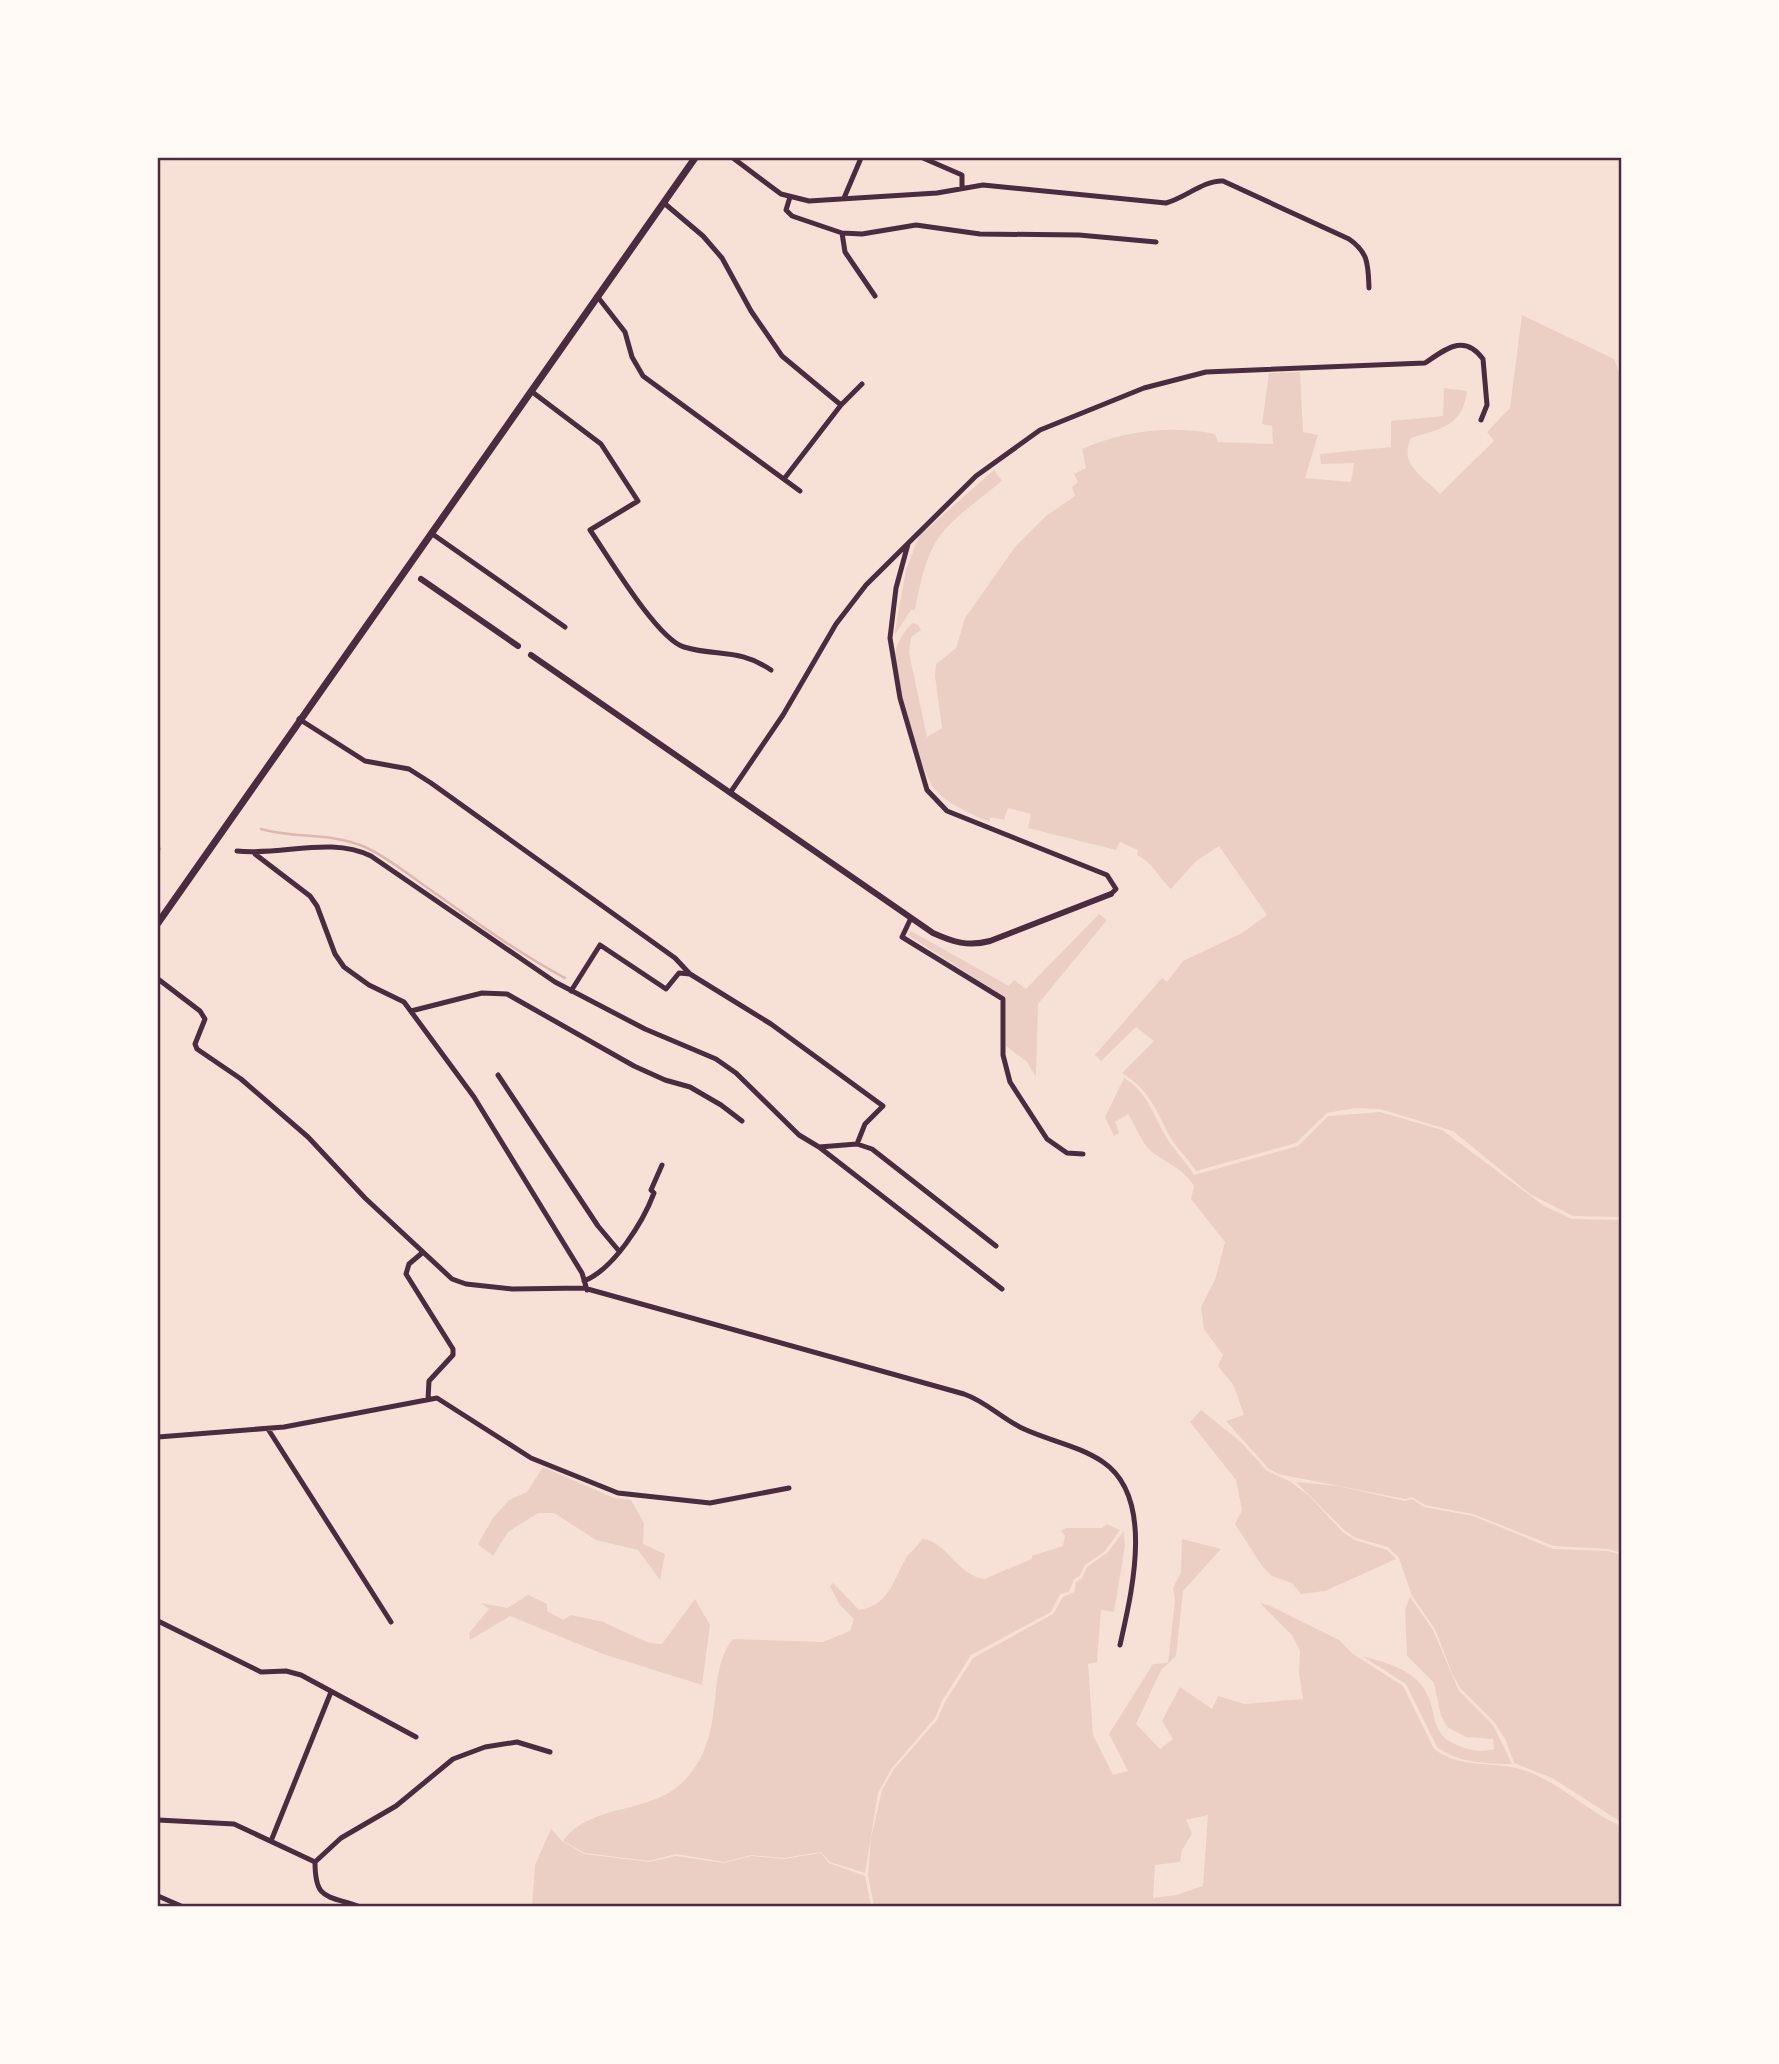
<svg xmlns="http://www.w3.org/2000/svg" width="1779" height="2064" viewBox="0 0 1779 2064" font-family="Commissioner,sans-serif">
  <rect width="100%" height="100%" fill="#f7e1d7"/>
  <path fill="#ebcfc5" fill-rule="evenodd" d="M1522 315 1614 359 1622 379 1621 1217 1573 1216 1530 1194 1453 1131 1380 1109 1355 1108 1327 1113 1296 1143 1196 1171C1188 1158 1176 1148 1169 1135 1156 1109 1148 1089 1122 1073L1154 1041 1136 1027 1101 1061 1095 1055 1162 978 1167 982 1183 961 1242 933 1267 915 1219 846 1196 861 1171 889C1158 877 1153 863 1137 855L1138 850 1120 842 1116 850 1028 828 1031 814 1008 808 1004 820 991 817 989 822C972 814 945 803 934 788 919 768 895 682 895 657 895 645 904 630 913 623L918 625 921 630 911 637 909 653 927 737 942 728 935 676 936 664 956 648 965 618 1015 547 1046 516 1075 496 1072 487 1078 482 1074 474 1086 468 1082 449C1123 431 1171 425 1215 434L1218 442 1273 444 1272 426 1262 424 1269 373 1300 372 1303 432 1318 435 1305 478 1351 482 1354 463 1321 464 1320 454 1391 447V421L1443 416 1444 388 1467 391C1463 426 1440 429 1411 438 1398 464 1423 476 1440 494L1494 441 1487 432 1510 408Z
    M994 470 1002 481C941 530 930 531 915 610H911L894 636 906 570 919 536Z
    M1099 914 1107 920 1038 1004 1036 1077 1027 1062 1006 1046V998L908 935 911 931 1009 986 1014 980 1026 989Z
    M1124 1078C1149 1093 1153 1116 1168 1140 1176 1152 1186 1162 1194 1175L1298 1146 1328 1116 1380 1112 1442 1130 1544 1206 1572 1219 1621 1220V1553L1608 1549 1554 1546 1473 1514 1425 1505 1412 1497 1405 1499 1278 1474 1268 1468 1226 1421 1244 1415 1234 1386 1218 1366 1223 1355 1204 1329 1201 1307 1215 1280 1225 1242 1191 1199 1194 1186C1182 1168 1168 1164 1152 1152 1142 1144 1135 1125 1128 1114L1115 1122 1119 1133 1114 1136 1105 1117Z
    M1201 1410 1241 1442 1266 1470 1291 1482 1309 1496 1344 1533 1355 1540 1387 1550 1396 1559 1325 1591 1301 1594 1292 1583 1272 1576 1262 1566 1235 1524 1242 1510 1236 1480 1190 1422Z
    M543 1467 614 1498 631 1500 644 1523 643 1544 665 1554 660 1580 638 1550 596 1540 554 1513H538L508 1532 493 1556 478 1544 493 1518 509 1500 527 1492Z
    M1296 1482 1338 1486 1405 1501 1412 1499 1424 1507 1473 1516 1553 1549 1608 1551 1621 1555V1822L1552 1778 1514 1763 1506 1741 1495 1723 1461 1689 1452 1673 1435 1629 1412 1596 1399 1558 1388 1547 1356 1538 1345 1531Z
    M1107 1524 1120 1530 1105 1551 1085 1565 1080 1576 1074 1579 1069 1592 1060 1594 1051 1612 971 1655 942 1701 935 1718 892 1768 878 1793 865 1873 830 1862 821 1852 784 1858 751 1855 724 1862 676 1854 649 1861 585 1853 563 1841C593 1801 652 1816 686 1779 729 1731 703 1677 733 1639L823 1642 850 1631 854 1619 839 1604 830 1586 833 1583 859 1610C889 1605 892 1583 905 1560 909 1552 917 1548 922 1539 946 1540 955 1574 984 1579L1032 1559V1556L1063 1546 1065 1536 1061 1531 1066 1528H1102Z
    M1124 1531 1125 1546 1114 1612 1101 1610 1097 1662 1088 1664 1093 1735 1113 1775 1128 1771 1109 1734 1153 1664 1168 1663 1175 1600 1173 1588 1181 1572 1182 1539 1221 1549 1183 1591 1176 1656 1161 1670 1136 1724 1160 1749 1173 1739 1162 1721 1180 1687 1212 1709 1218 1696 1245 1704 1303 1699 1299 1673 1300 1651 1292 1635 1260 1603 1268 1605 1339 1640 1353 1654 1403 1686 1434 1749C1462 1770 1493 1760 1523 1770 1560 1782 1586 1811 1621 1826V1906H874L868 1875 871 1838 882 1790 894 1769 937 1720 945 1702 973 1658 1053 1614 1063 1597 1074 1592 1076 1582 1082 1578 1087 1567 1107 1553ZM1208 1815 1203 1886 1176 1895 1153 1898 1155 1865 1180 1862 1182 1850 1192 1834 1186 1820Z
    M528 1595 547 1604V1611L563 1620 571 1615 603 1622 649 1643 662 1644 695 1599 710 1625 702 1685 603 1654 510 1616 470 1640 469 1633 489 1609 481 1603 507 1608Z
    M1410 1597 1433 1630 1459 1691 1493 1725 1512 1764C1487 1764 1458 1763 1437 1747L1406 1684 1362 1656C1384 1662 1409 1668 1423 1687 1440 1712 1426 1735 1462 1747 1471 1751 1484 1752 1494 1749L1493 1739 1466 1737 1447 1727 1441 1716 1434 1683 1407 1656 1405 1610Z
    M551 1829 562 1841 584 1854 649 1862 676 1856 724 1863 751 1856 784 1859 821 1853 829 1863 865 1876 871 1906H532L535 1865Z"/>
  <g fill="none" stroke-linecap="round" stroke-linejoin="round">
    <path stroke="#dcb8b0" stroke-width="2.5" d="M261 829C295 839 331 832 365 847 389 858 410 876 432 891 476 922 518 953 565 978
      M158 847 160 849"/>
    <path stroke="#4a2c40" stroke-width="5" d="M733 158 781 194 809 201 937 193 983 185 1166 203C1185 198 1204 180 1223 181L1349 239C1369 253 1368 265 1369 288
      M923 158 962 175V187
      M790 197 786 210 792 216 842 233 862 234 916 225 980 234 1079 235 1156 242
      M844 198 861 158
      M664 203 703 236 722 258 751 311 782 356 841 405
      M842 233 845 252 875 296
      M597 296 625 332 632 357 643 376 800 491
      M531 391 601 444 638 501 590 530C608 556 657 639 684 647 717 657 739 648 771 670
      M784 479 841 405 862 384
      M431 533 565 627
      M908 544 896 588 890 638 900 698 927 790 947 811 1107 875 1116 889 1111 894
      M299 719 365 761 409 769 431 783 675 958 690 974 771 1024 883 1106 865 1124 857 1144
      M730 793 783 715 836 624 866 585 976 476 1040 430 1144 388 1206 372 1425 363C1446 349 1464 333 1483 359L1487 405 1481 420
      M237 851C283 856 330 836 371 856L555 982 645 1029 716 1059 736 1073 799 1135 819 1147 857 1144 872 1149 996 1246
      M255 854 310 896 317 906 335 954 344 967 369 985 404 1002 474 1097 582 1273 587 1290
      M911 918 902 937 1003 999V1055L1010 1082 1047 1139 1067 1153 1083 1154
      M158 979 200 1011 205 1019 195 1044 197 1049 241 1079 308 1137 365 1198 452 1279 466 1284 512 1289 584 1288 964 1394C987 1402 1002 1419 1024 1429 1050 1441 1080 1446 1103 1462 1156 1498 1131 1595 1120 1645
      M571 991 600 945 666 989 679 973 690 974
      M411 1011 482 993 507 994 634 1066 665 1080 690 1087 721 1105 742 1121
      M498 1075 598 1226 619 1251
      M819 1147 1002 1289
      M422 1253 409 1264 406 1274 453 1349V1355L429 1381 428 1399
      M584 1281C614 1269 643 1222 654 1193L651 1190 662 1165
      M268 1429 391 1622
      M158 1437 284 1427 437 1398 531 1458 618 1493 710 1503 789 1488
      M158 1621 261 1672 286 1671 301 1675 416 1737
      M158 1820 234 1824 315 1862
      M271 1841 331 1692
      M158 1896 181 1906
      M358 1906C326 1895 315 1900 315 1862L341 1838 396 1806 453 1759 485 1747 517 1742 550 1752"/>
    <path stroke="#4a2c40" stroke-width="6" d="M421 579 518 646
      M531 655 933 933C953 942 968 947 990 941L1111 894"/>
    <path stroke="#4a2c40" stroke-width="7" d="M158 923 695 158"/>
  </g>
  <rect width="1779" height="2064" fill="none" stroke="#fffaf5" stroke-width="318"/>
  <rect x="159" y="159" width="1461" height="1746" fill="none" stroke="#4a2c40" stroke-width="2.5"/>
</svg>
